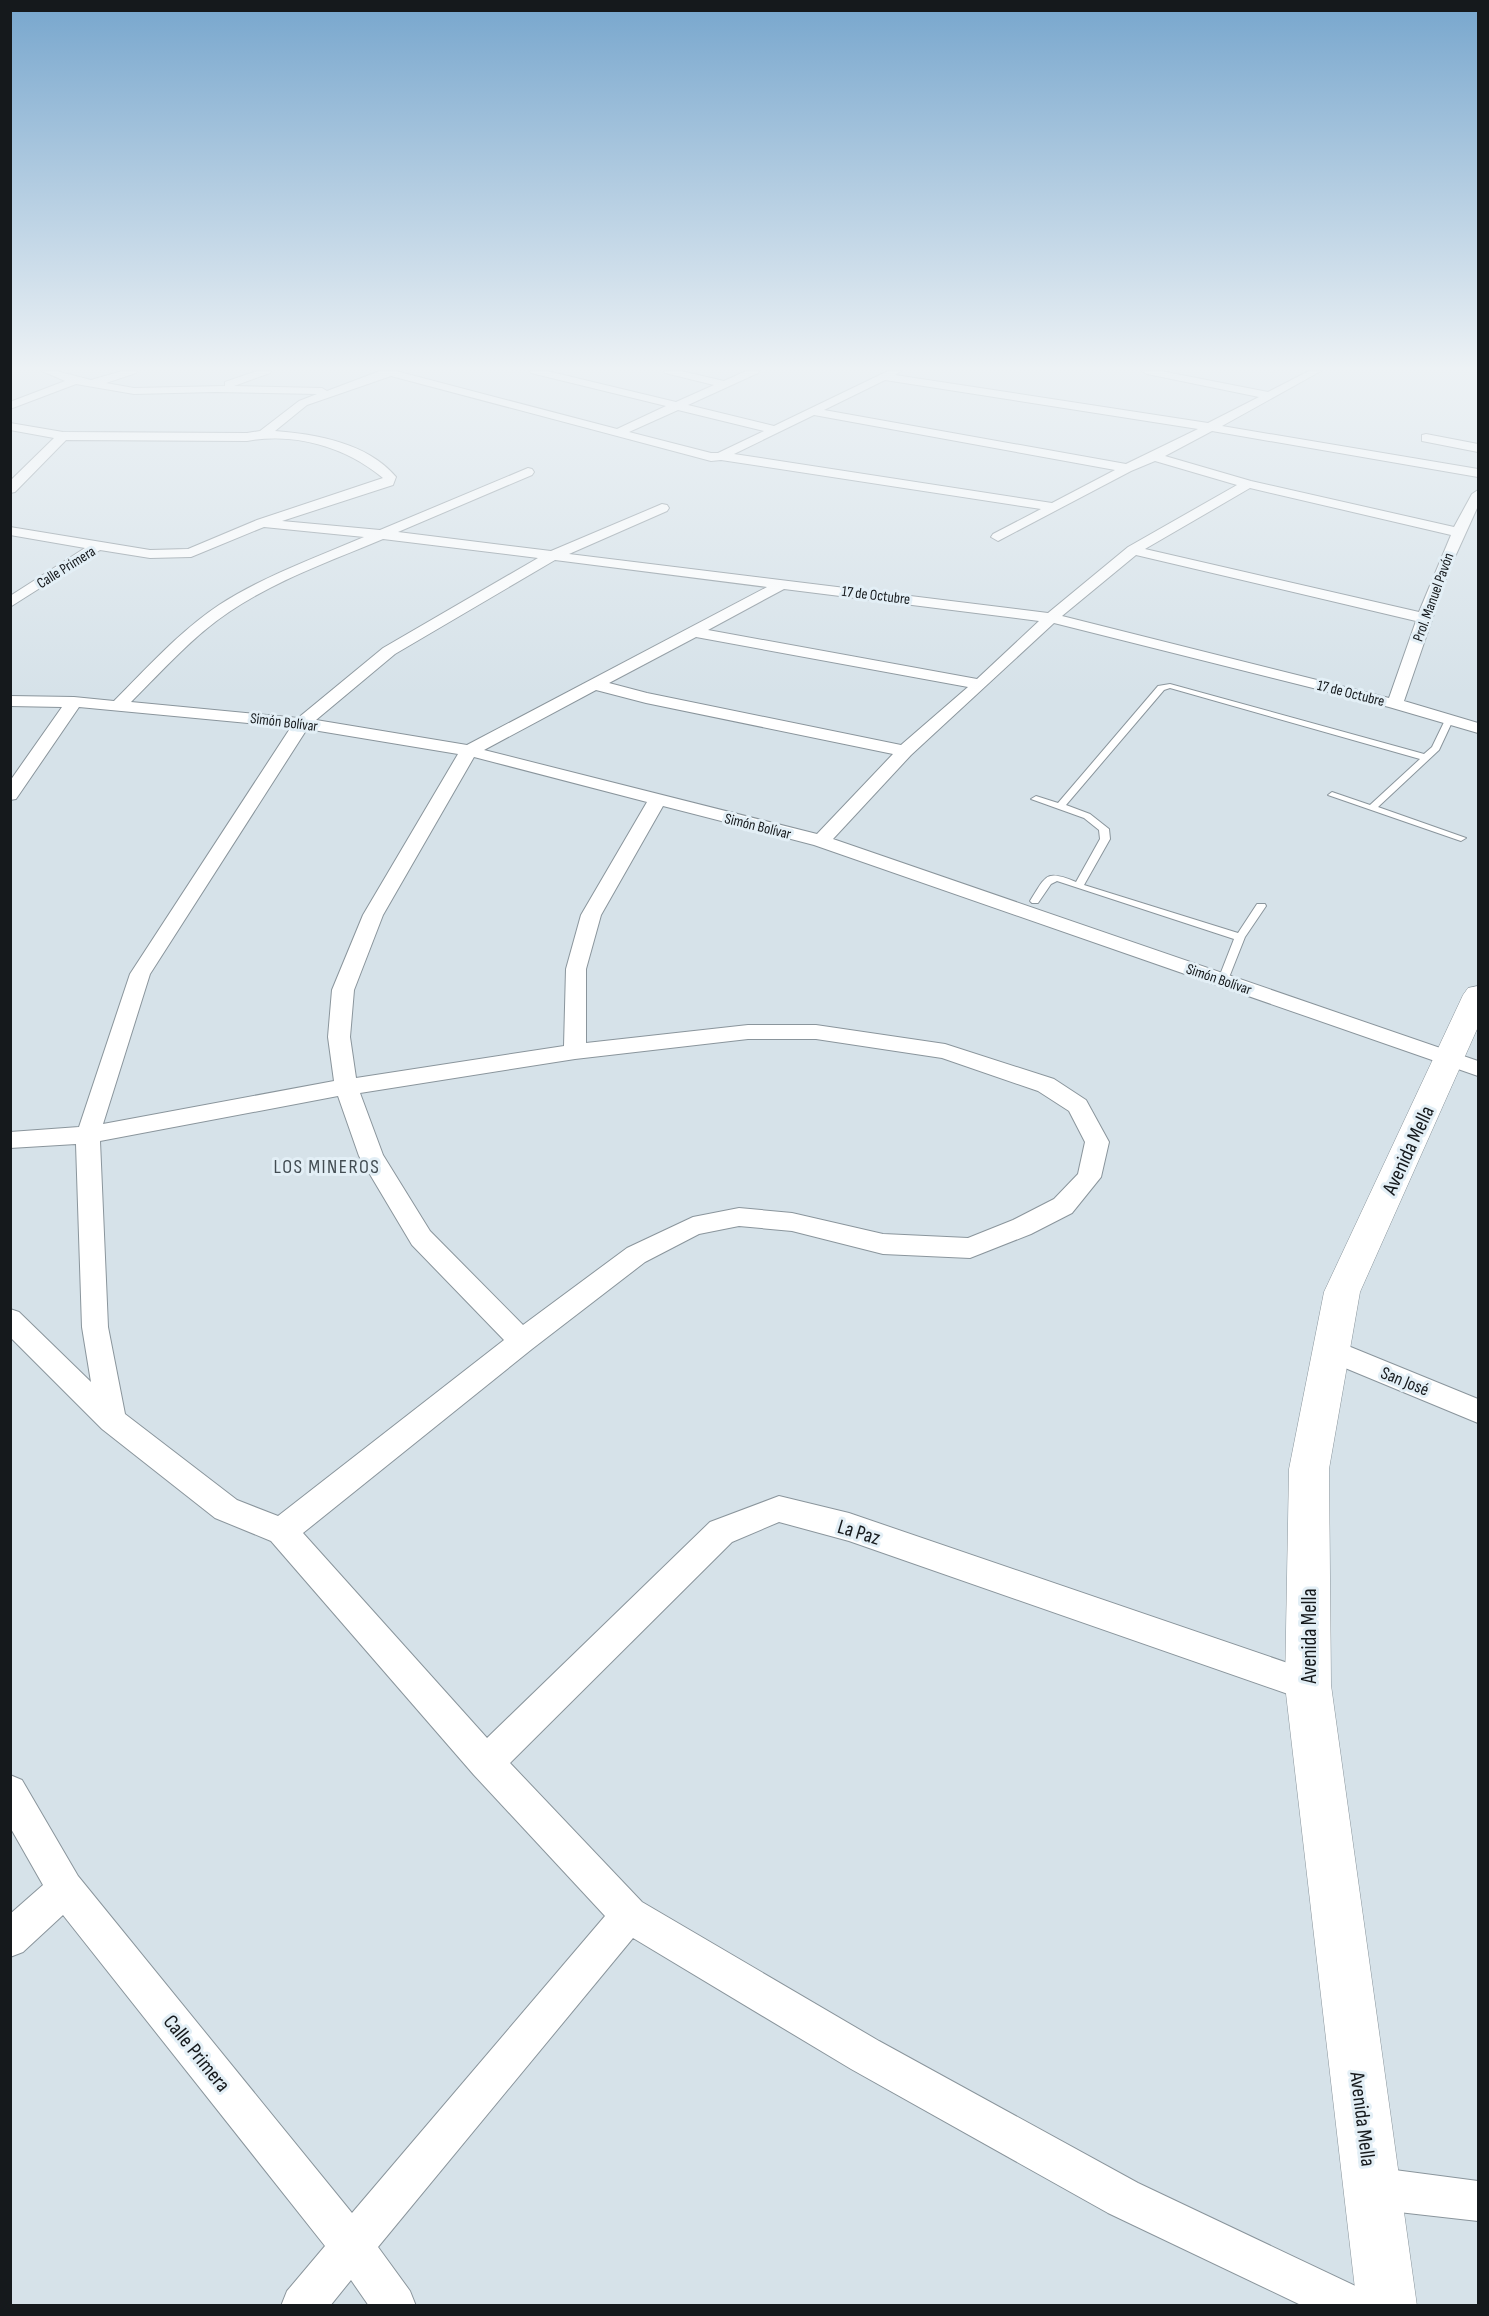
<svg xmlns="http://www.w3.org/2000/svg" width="1489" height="2316" viewBox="0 0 1489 2316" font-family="'Sofia Sans Condensed',sans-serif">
  <rect width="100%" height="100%" fill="#d6e2e9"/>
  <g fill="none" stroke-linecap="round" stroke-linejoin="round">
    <defs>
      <path id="service" d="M1170 684 1424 754 1432 747 1446 718H1452L1453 720 1439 750 1378 807 1466 838 1461 841 1458 840 1328 795 1332 792 1370 805 1420 759 1170 688 1164 690 1066 805 1090 814 1109 829 1110 839 1084 885 1238 933 1257 904H1265L1266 906 1245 937 1228 980 1223 983 1218 980 1234 939 1057 881 1051 884 1038 903H1032L1030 901C1046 876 1045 869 1076 882L1100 839 1099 830 1084 818 1031 799 1036 796 1058 803 1158 686Z"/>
      <path id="minor" d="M42 371H56L91 380 122 371H137L136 373 106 383 134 388 225 386V382L257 371H271L270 373 234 386 322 388 327 391 380 371H396L617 429 666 406 531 373 530 371H547L676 402 714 385 665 373 664 371H681L724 381 746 371H759L758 373 688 405 774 426 888 371H901L895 375 1208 423 1259 397 1147 374 1142 371H1161L1268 392 1309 371H1321L1222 426 1478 469V477L1212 431 1165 456 1251 481 1454 527 1472 494 1478 490V506L1449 570 1404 701 1478 723V733L1389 707 1054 623 911 755 833 839 1478 1061V1076L814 845 663 806 601 915 586 969V1043L748 1025H816L945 1044 1054 1079 1086 1100 1109 1142 1101 1177 1072 1213 1031 1234 970 1258 883 1254 792 1231 739 1226 699 1234 645 1262 532 1349 303 1533 487 1738 710 1522 779 1496 849 1513 1320 1674 1324 1685 1320 1696 1308 1701 849 1541 779 1522 732 1542 510 1763 642 1902 879 2041 1138 2183 1366 2291 1372 2306H1303L1108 2213 851 2069 633 1938 378 2247 410 2291 416 2306H369L351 2280 330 2306H281L287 2291 325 2246 63 1915 23 1952 10 1957V1914L43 1885 10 1827V1775L22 1780 78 1876 352 2213 605 1916 474 1775 271 1541 215 1518 102 1429 10 1337V1309L19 1312 91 1382 82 1327 76 1144 10 1148V1132L79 1127 130 974 291 727 79 707 16 799 10 800V781L62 707 10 706V696L74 697 114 701C147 668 180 631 219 605 264 576 315 558 364 537L264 527 191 557 150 558 100 550 10 607V596L85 548 10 535V527L150 550 188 549 257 520 383 478C346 447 295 432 247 441L66 440 15 492 10 493V481L54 438 10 430V423L63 432 247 433 260 431 299 401 317 394 215 392 134 394 76 384 10 409V402L65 381ZM391 376 711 461 721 460 1041 509 993 534 991 537 998 541 1131 471 1155 461 1237 485 1128 547 1048 613 569 554 667 511 669 508 667 505 662 504 551 551 398 532 532 475 534 472 532 469 528 468 380 530 282 521 393 485 396 477C368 443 316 434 275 431L307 405ZM885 380 1198 429 1126 464 824 410ZM678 410 764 431 718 453H711L629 432ZM814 415 1115 470 1052 503 734 454ZM1250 488 1451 535 1419 612 1145 549ZM383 539 538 558 383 648 298 718 131 702C162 671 193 636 229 612 276 580 331 561 383 539ZM1136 555 1416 621 1389 698 1062 616ZM555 560 767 587 467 745 316 720 395 654ZM784 589 1039 621 977 679 708 630ZM696 637 968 687 901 745 647 693 609 683ZM596 690 646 703 893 754 817 834 484 750ZM307 729 458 754 363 915 332 990 328 1037 334 1081 103 1124 150 974ZM474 757 647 802 581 915 566 969 564 1046 356 1078 350 1037 354 990 383 915ZM748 1039H816L942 1058 1038 1091 1069 1111 1085 1142 1078 1174 1054 1199 1013 1220 968 1238 883 1234 792 1213 739 1208 693 1217 627 1248 523 1325 430 1231 383 1155 360 1093 575 1059ZM338 1096 359 1156 412 1245 504 1340 278 1516 237 1500 125 1414 108 1327 100 1141Z
        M1426 434 1478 444V452L1422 441V435Z
        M1331 1339 1478 1399V1423L1321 1358 1317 1350 1321 1342Z
        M1372 2167 1478 2181V2221L1372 2209 1357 2203 1351 2188 1357 2173Z"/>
      <path id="primary" d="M1478 986V1027L1360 1292 1329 1469 1331 1685 1417 2306H1357L1285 1685 1289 1469 1324 1292 1463 995 1468 988Z"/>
    </defs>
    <use href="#service" stroke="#8a959c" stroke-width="2"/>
    <use href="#minor" stroke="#8a959c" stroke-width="2"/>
    <use href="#primary" stroke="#8a959c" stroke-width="1"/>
    <use href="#service" fill="#fff" fill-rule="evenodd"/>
    <use href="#minor" fill="#fff" fill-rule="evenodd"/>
    <use href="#primary" fill="#fff" fill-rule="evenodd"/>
  </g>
  <linearGradient id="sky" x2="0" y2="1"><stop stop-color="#77a6cd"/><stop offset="0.53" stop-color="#edf2f5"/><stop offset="1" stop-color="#edf2f5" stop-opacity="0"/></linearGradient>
  <rect width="1489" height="695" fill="url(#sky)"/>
  <g text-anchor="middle" stroke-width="6" stroke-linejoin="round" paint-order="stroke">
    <g font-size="15" fill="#15191c" stroke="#e3eff6">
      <text transform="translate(66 567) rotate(-32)" y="5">Calle Primera</text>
      <text transform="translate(876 595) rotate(7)" y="5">17 de Octubre</text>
      <text transform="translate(1433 597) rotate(-70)" y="5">Prol. Manuel Pavón</text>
      <text transform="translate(1351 693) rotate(14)" y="5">17 de Octubre</text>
      <text transform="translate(284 722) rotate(7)" y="5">Simón Bolívar</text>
      <text transform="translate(758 826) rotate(14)" y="5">Simón Bolívar</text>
      <text transform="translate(1219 979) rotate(19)" y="5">Simón Bolívar</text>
    </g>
    <g font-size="18" fill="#15191c" stroke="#e3eff6">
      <text transform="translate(1405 1381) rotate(22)" y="6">San José</text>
    </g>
    <g font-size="20" letter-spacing="1.5" fill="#434d53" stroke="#e3eff6">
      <text x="327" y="1173">LOS MINEROS</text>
    </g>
    <g font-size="21" fill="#15191c" stroke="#e3eff6">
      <text transform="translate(1408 1150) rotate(-65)" y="7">Avenida Mella</text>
      <text transform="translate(859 1532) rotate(17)" y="7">La Paz</text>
      <text transform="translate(1309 1636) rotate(-90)" y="7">Avenida Mella</text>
      <text transform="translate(197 2053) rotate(51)" y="7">Calle Primera</text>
      <text transform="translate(1363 2119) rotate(83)" y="7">Avenida Mella</text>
    </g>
  </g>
  <rect width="1489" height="2316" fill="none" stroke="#15191c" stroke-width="24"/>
</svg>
